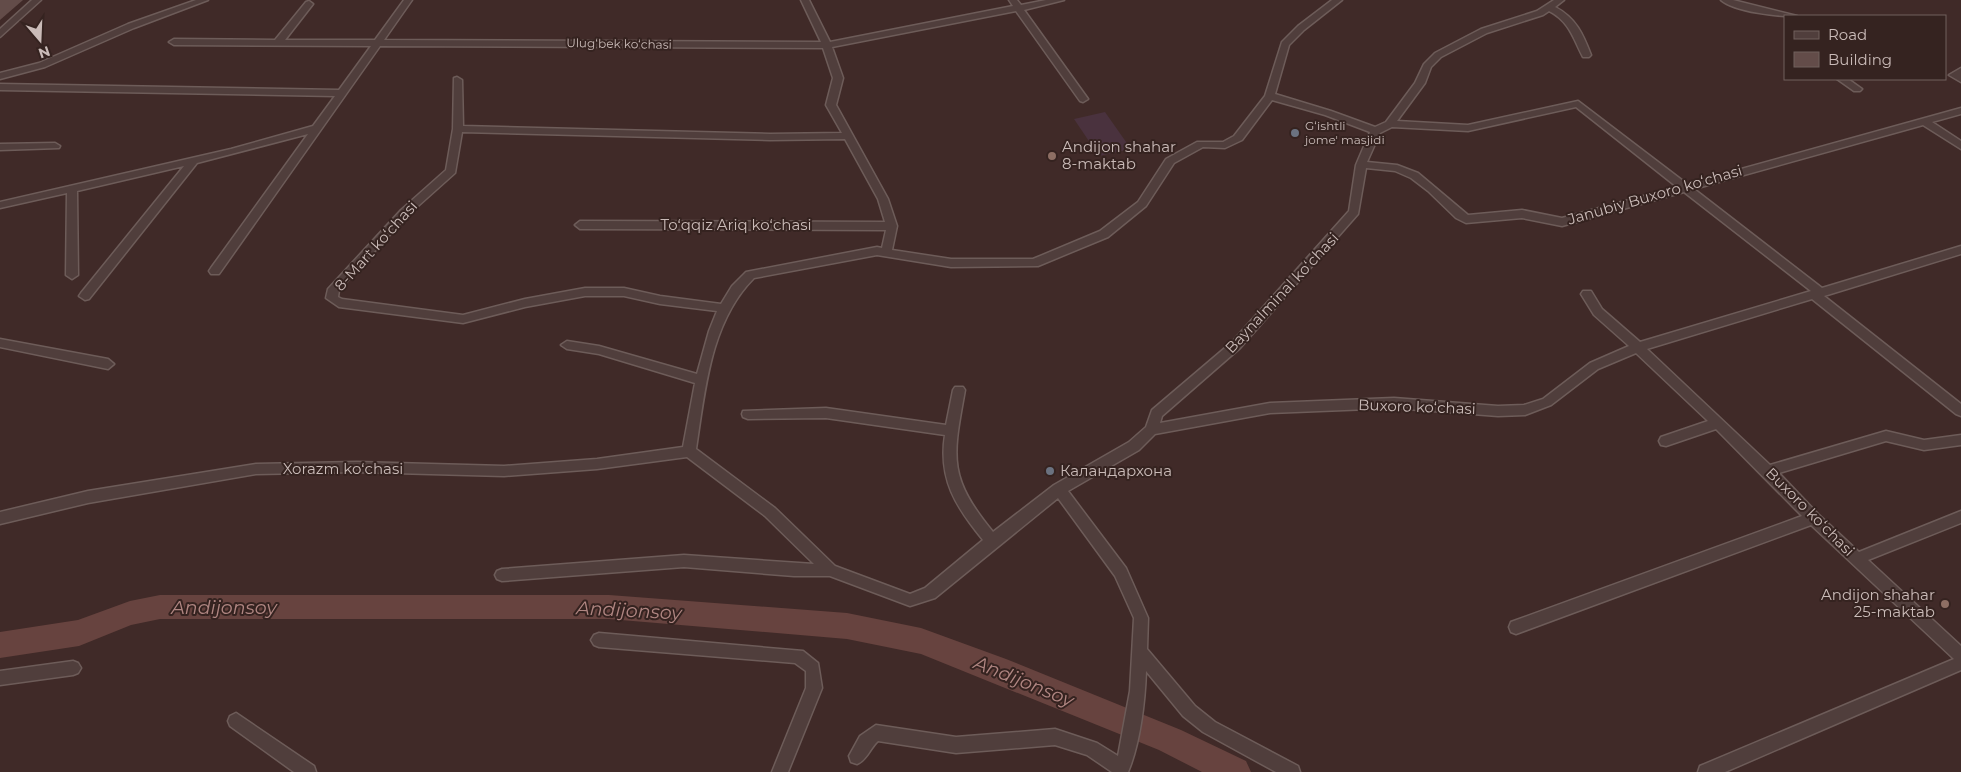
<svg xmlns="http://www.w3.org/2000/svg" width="1961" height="772" viewBox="0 0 1961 772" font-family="Montserrat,sans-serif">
  <rect width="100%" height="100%" fill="#402a28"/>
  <path fill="#4a323e" d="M1105 112 1131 149 1099 156 1074 119Z"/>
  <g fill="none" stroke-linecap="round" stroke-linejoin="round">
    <path fill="#67433f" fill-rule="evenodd" d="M160 595H609L847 613 921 628 1006 659 1181 730 1246 761 1251 772H1202L1159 750 921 654 847 639 609 619H160L131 625 79 646 0 658V632L78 620 130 601Z"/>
  </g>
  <path fill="#634c49" d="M0 0H23L0 20Z"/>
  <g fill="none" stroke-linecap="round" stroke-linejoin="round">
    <defs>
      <path id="street" d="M32 0H41L0 37V29Z
        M196 0H208L134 28 45 67 0 79V73L39 63 128 24Z
        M404 0H412L384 40 821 42 801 0H809L830 42 1013 6 1009 0H1017L1021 5 1046 0H1064L1024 10 1088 99 1083 102 1080 101 1016 11 832 47 843 78 836 105 888 199 897 226 892 250 951 259H1033L1100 231 1138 202 1166 159 1197 142H1223L1234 136 1265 96 1282 42 1298 26 1332 0H1342L1304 30 1289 45 1275 94 1331 111 1375 127 1386 122 1415 83 1424 64 1435 53 1481 29 1537 11 1554 0H1564L1555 7C1576 18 1583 34 1591 55L1589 57H1583C1573 38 1570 22 1549 11L1543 15 1487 33 1441 57 1431 67 1425 83 1397 121 1468 125 1578 101 1687 184 1961 108V114L1932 122 1961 141V149L1923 125 1694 189 1822 288 1961 246V254L1824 296 1961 404V416L1956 414 1812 299 1647 349 1770 465 1886 431 1924 440 1961 435V445L1924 450 1886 441 1779 473 1818 514 1859 552 1961 511V523L1868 560 1961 646V670L1725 772H1698L1700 766 1954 659 1811 525 1516 634 1511 632 1509 627 1511 622 1802 516 1716 429 1666 446 1661 445 1659 441 1661 437 1708 421 1636 353 1598 369 1551 405 1525 415 1498 416 1394 408 1270 413 1155 434 1139 450 1068 491 1126 568 1148 618 1147 649 1195 706 1215 722 1298 766 1300 772H1276L1203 732 1183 716 1146 671C1145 702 1140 744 1128 772H1112L1087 755 1055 745 956 753 878 741C870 748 867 760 857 764L851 762 849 756 860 736 876 725 956 737 1055 729 1097 743 1118 756 1130 691 1134 618 1115 576 1058 498 935 598 910 606 830 576H794L684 567 502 581 497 579 495 575 497 571 502 569 684 555 814 564 765 516 687 457 597 469 504 476 357 472 256 474 88 503 0 524V512L88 491 256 464 357 462 504 466 597 459 683 447 695 383 599 354 567 349 561 345 567 341 599 346 697 374 709 331 717 311 660 304 624 296H585L525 307 463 323 339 307 326 298 328 289 401 210 446 170 453 129 454 78 457 77 462 80 463 126 770 134 842 133 826 105 833 78 823 48 380 46 219 274H211L209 271 211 268 308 134 197 163 89 299 85 300 79 296 81 293 184 166 77 191 78 275 72 279 66 275 67 193 0 208V202L231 149 313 126 335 96 0 90V84L339 90 371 46 174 45 169 42 174 39 275 40 306 2 309 1 313 4 285 40H375ZM1272 100 1325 115 1370 132 1356 165 1349 211 1232 342 1152 410 1146 427 1129 442 1054 485 993 532C947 476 953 457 965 390L963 387H955L953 390 946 425 826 408 743 411 742 414 743 417 748 419 826 418 945 435C938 479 956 507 983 540L925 588 910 594 835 566 775 508 696 449C705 391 710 322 754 278L877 255 951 267 1038 266 1108 237 1146 206 1174 163 1203 147 1225 148 1242 140ZM1576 107 1677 187 1562 218 1522 210 1468 215 1418 173 1397 165 1367 162 1380 133 1392 127 1468 131ZM462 132 770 140 845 139 878 199 885 222 580 221 575 225 580 229 886 230 882 248 877 247 746 272 732 286 721 304 660 296 624 288H585L525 299 463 315 342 299 338 297 339 290 408 215 455 173ZM1366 168 1395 171 1411 178 1428 191 1456 218 1466 223 1522 218 1562 226 1684 192 1811 291 1640 342 1602 309 1591 291H1583L1581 294 1594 315 1629 346 1590 363 1543 399 1524 405 1498 406 1394 398 1270 403 1160 423 1162 416 1240 348 1358 214Z
        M1721 0H1733L1797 16C1780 17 1735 12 1721 0Z
        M1961 68V82L1949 75Z
        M1837 79H1848L1862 89 1860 91H1854Z
        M55 143 60 146 59 148 0 150V144Z
        M0 339 108 359 114 364 108 369 0 347Z
        M599 633 803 651 818 663 822 688 788 772H772L806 688V671L795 663 599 647 594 645 591 640 594 635Z
        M73 661 78 663 81 668 78 673 73 675 0 685V671Z
        M236 713 314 766 316 772H294L230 726 228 721 230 716Z"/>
    </defs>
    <use href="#street" stroke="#6d5c59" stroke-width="3"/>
    <use href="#street" fill="#503e3c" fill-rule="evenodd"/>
  </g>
  <g fill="#6b7280" stroke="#352320" stroke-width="2">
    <circle cx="1295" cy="133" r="5"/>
    <circle cx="1050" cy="471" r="5"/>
  </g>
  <g fill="#8d6e63" stroke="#352320" stroke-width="2">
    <circle cx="1052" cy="156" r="5"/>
    <circle cx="1945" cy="604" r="5"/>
  </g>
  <g text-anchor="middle" stroke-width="4" stroke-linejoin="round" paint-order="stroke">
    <g font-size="12" fill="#cabbb8" stroke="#352320">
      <text transform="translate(619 44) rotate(1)" y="4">Ulugʻbek koʻchasi</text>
    </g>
    <g font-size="12" fill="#cabbb8" stroke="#352320" text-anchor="start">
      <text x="1305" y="130">Gʻishtli<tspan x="1305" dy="14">jome' masjidi</tspan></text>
    </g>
    <g font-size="15" fill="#cabbb8" stroke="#352320" text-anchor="start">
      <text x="1062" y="152">Andijon shahar<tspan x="1062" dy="17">8-maktab</tspan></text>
      <text x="1060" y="476">Каландархона</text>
      <text x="1935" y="600" text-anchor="end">Andijon shahar<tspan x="1935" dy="17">25-maktab</tspan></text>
    </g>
    <g font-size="15" fill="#cabbb8" stroke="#352320">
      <text transform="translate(1655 195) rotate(-16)" y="5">Janubiy Buxoro koʻchasi</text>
      <text x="736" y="230">Toʻqqiz Ariq koʻchasi</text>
      <text transform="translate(376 246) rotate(-48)" y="5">8-Mart koʻchasi</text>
      <text transform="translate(1282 293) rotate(-47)" y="5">Baynalminal koʻchasi</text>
      <text transform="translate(1417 407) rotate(2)" y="5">Buxoro koʻchasi</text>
      <text x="343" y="474">Xorazm koʻchasi</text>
      <text transform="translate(1810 512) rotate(45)" y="5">Buxoro koʻchasi</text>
    </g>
    <g font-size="19" font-style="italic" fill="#b08682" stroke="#352320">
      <text x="224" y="614">Andijonsoy</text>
      <text transform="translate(629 610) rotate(3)" y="7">Andijonsoy</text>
      <text transform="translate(1024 681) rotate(22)" y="7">Andijonsoy</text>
    </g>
  </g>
  <rect x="1784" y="15" width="162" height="65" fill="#352320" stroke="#71605d"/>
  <rect x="1794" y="31" width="25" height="8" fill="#503e3c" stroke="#71605d"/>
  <text x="1828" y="40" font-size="15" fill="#cabbb8">Road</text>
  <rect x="1794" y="52" width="25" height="15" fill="#634c49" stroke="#71605d"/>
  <text x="1828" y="65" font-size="15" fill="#cabbb8">Building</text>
  <g transform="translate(40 40) rotate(161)" stroke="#352320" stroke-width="4" paint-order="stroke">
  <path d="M0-4L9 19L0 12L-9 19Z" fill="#cabbb8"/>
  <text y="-8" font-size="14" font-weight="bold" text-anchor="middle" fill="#cabbb8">N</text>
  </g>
</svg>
